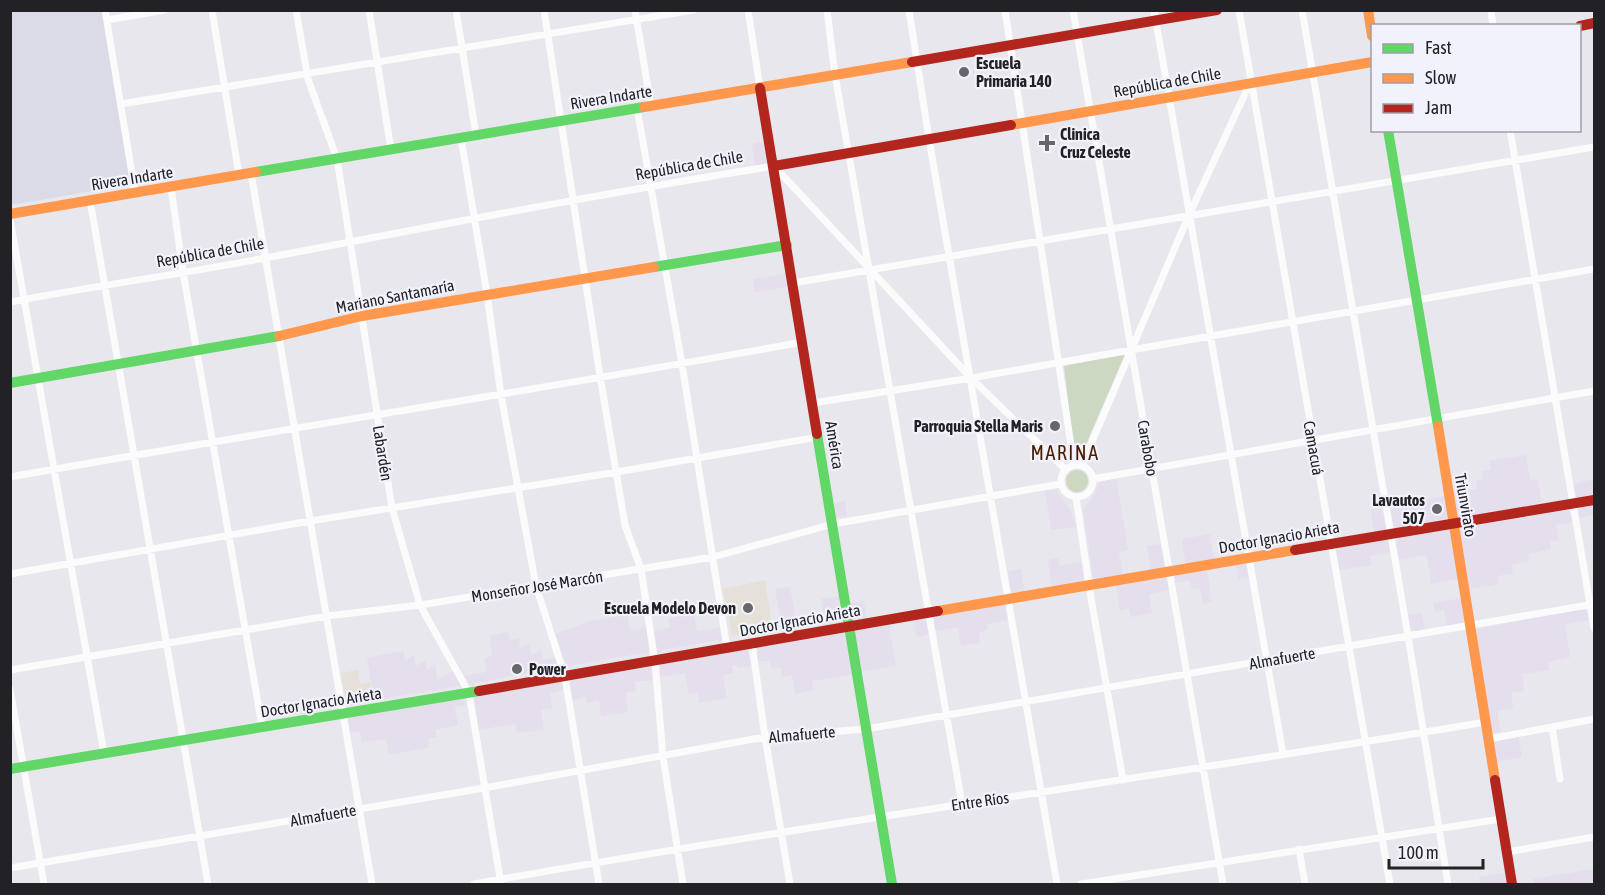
<svg xmlns="http://www.w3.org/2000/svg" width="1605" height="895" viewBox="0 0 1605 895" font-family="'Asap Condensed',sans-serif">
  <rect width="100%" height="100%" fill="#e7e7ed"/>
  <path fill="#e5deec" d="M766 141 767 163 755 166 752 144Z
    M787 273 790 286 755 292 753 279Z
    M1526 455 1530 480 1538 479 1542 505 1459 520 1451 493 1477 489 1476 480 1483 479 1482 471 1491 470 1489 461Z
    M1116 478 1128 550 1119 552 1123 576 1097 581 1093 576 1083 509 1095 494 1100 482Z
    M1594 479V496L1578 498 1576 496 1573 484Z
    M1045 490H1056L1071 511 1076 527 1051 530Z
    M1445 496 1447 518 1397 528 1393 525 1390 504Z
    M845 501 847 516 836 517 832 504Z
    M1594 504V515L1579 518V510L1582 507Z
    M1383 505 1387 528 1385 530 1374 533 1370 507Z
    M1566 510 1570 512 1572 522 1556 525 1559 540 1550 542 1551 549 1528 554 1529 562 1512 565 1513 573 1498 576 1499 584 1467 590 1459 529Z
    M1448 528 1451 532 1459 579 1431 584 1427 555 1398 560 1396 544 1401 536Z
    M1210 534 1214 560 1186 565 1182 539Z
    M1385 538 1389 541 1391 552 1370 556 1371 565 1338 570 1335 551 1338 547Z
    M1161 544 1165 565 1162 569 1151 571 1147 546Z
    M1058 558 1060 566 1081 562 1083 579 1081 583 1052 588 1048 560Z
    M1244 563 1249 567 1251 578 1238 580 1236 565Z
    M1021 569 1025 593 1014 594 1011 590 1008 571Z
    M1207 570 1212 602 1203 604 1200 588 1192 589 1190 580 1174 583 1175 577 1177 575Z
    M1165 577 1168 580 1169 590 1149 594 1152 613 1131 617 1129 608 1120 610 1116 586Z
    M790 587 798 631 783 633 775 589Z
    M841 596 845 619 843 622 825 626 821 599Z
    M1462 598 1464 623 1447 627 1444 610 1435 612 1433 603Z
    M864 601 867 619 855 620 853 619 849 603Z
    M1004 604 1007 605 1010 620 987 624 988 630 979 632 980 643 961 646 958 627 934 631 933 622 937 615Z
    M1581 609 1587 612 1590 620 1565 624 1570 657 1548 662 1549 670 1522 674 1524 691 1511 693 1513 708 1497 711 1501 732H1492L1476 629Z
    M1422 613 1425 631 1416 632 1410 628 1408 615Z
    M694 614 697 631 721 627 722 639 719 643 718 640 662 650 659 654 656 651 653 631 670 628 669 618Z
    M628 615 630 630 646 627 649 650 646 655 643 653 573 665 569 669 568 668 555 634 590 621Z
    M923 620 927 621 930 634 917 637 914 621Z
    M889 625 896 666 860 672 854 633 856 631Z
    M508 632 510 641 519 638 520 648 530 644 531 655 541 650 543 660 556 657 560 670 559 671 557 668 475 683 472 686 469 684 464 676 486 672 484 660 492 655 490 636Z
    M843 633 846 634 854 674 812 681 813 690 795 694 792 675 782 677 781 667 771 669 770 660 756 662 757 647Z
    M745 649 748 652 751 666 738 668 737 665H732L733 673 723 675 727 698 699 703 698 693 689 694 685 673 660 677 661 664Z
    M404 651 405 661 414 655 416 666 425 661 427 670 435 664 437 680 454 670 463 685 461 688 459 686 374 700 367 658Z
    M651 667 653 680 635 682 636 691 626 692 628 712 601 716 599 701 587 703 585 697 569 701 567 685 570 678Z
    M562 682 564 690 550 693 552 708 541 710 544 730 517 733 515 724 477 730 473 694Z
    M462 697 466 705 455 707 458 725 435 730 437 737 428 739 429 747 389 755 386 739 362 742 360 731 348 733 346 719 348 716Z
    M1518 735 1522 757 1496 762 1494 743 1495 740Z
    M1594 869V884H1534L1533 879Z
    M1508 872 1509 884H1480L1479 877Z"/>
  <path fill="#dbdae7" d="M11 11H102L130 179 128 185 11 205Z"/>
  <path fill="#e5e0d8" d="M765 580 772 627 732 636 723 589Z
    M358 670 360 684 370 682 373 701 347 706 341 673Z"/>
  <path fill="#cdd8c3" d="M1125 354 1083 451 1079 454 1074 449 1064 366Z
    M1066 481a11 11 0 1 1 22 0a11 11 0 1 1-22 0Z"/>
  <g fill="none" stroke-linecap="round" stroke-linejoin="round">
    <path stroke="#fbfbfc" stroke-width="7" d="M105 10 135 192
      M212 10 239 175
      M296 10 308 79 337 159 392 508 420 605 469 693 501 884
      M369 10 391 150
      M456 10 476 135
      M544 10 600 376 625 525 641 569 655 662 663 757 683 884
      M635 10 651 106
      M748 10 760 88
      M827 10 835 75 962 804
      M909 10 929 139 1057 884
      M1005 10 1074 465
      M1073 10 1223 884
      M1154 10 1283 754
      M1239 10 1390 884
      M1302 10 1408 636 1448 884
      M1491 10 1493 26
      M107 20 165 10
      M121 104 694 10
      M637 108 682 364 727 648
      M1510 130 1594 628
      M461 138 487 294 501 395 536 586 565 677 599 884
      M251 173 372 884
      M171 187 183 272 262 726
      M90 200 208 884
      M10 219 104 753
      M793 283 1594 147
      M10 302C95 286 181 274 265 258 435 226 604 193 774 166L971 378 1065 469
      M813 403 971 378 1594 269
      M1061 481a16 16 0 1 1 32 0a16 16 0 1 1-32 0Z
      M1082 465 1189 215 1250 83
      M10 477C274 430 539 390 803 342
      M1093 479 1594 391
      M1076 497 1091 598 1123 780
      M10 574 310 521 617 472 818 437
      M752 644 765 737 790 884
      M10 670 327 616 420 605 713 557 833 524 1060 484
      M10 689 44 884
      M1552 727 1560 779
      M1489 739 1594 719
      M1299 849 1305 884
      M1507 852 1594 837
      M10 868 484 788 765 737 866 729 1594 604
      M474 884C811 824 1149 778 1486 722
      M1081 884 1501 819"/>
    <path stroke="#63d668" stroke-width="10" d="M1388 130 1438 426
      M256 172 644 107
      M654 267 787 245
      M10 383 279 336
      M817 434 892 884
      M10 769 479 691"/>
    <path stroke="#ff974d" stroke-width="10" d="M1368 10 1372 36
      M644 107 912 62
      M1011 125 1372 62
      M10 214 256 172
      M279 336 362 316 654 267
      M1438 426 1495 780
      M938 611 1295 550"/>
    <path stroke="#b3261e" stroke-width="10" d="M1580 26 1594 23
      M912 62 1217 10
      M760 88 817 434
      M774 166 1011 125
      M1295 550 1594 500
      M479 691 938 611
      M1495 780 1512 884"/>
  </g>
  <g fill="#67666b" stroke="#f2f2fc" stroke-width="2">
    <circle cx="964" cy="72" r="6"/>
    <path d="M1044 134h6v6h6v6h-6v6h-6v-6h-6v-6h6z"/>
    <circle cx="1055" cy="426" r="6"/>
    <circle cx="1437" cy="509" r="6"/>
    <circle cx="748" cy="608" r="6"/>
    <circle cx="517" cy="669" r="6"/>
  </g>
  <g text-anchor="middle" stroke-width="4.5" stroke-linejoin="round" paint-order="stroke">
    <g font-size="16" font-weight="bold" fill="#222125" stroke="#f2f2fc" text-anchor="start">
      <text x="976" y="69">Escuela<tspan x="976" dy="18">Primaria 140</tspan></text>
      <text x="1060" y="140">Clinica<tspan x="1060" dy="18">Cruz Celeste</tspan></text>
      <text x="1043" y="432" text-anchor="end">Parroquia Stella Maris</text>
      <text x="1425" y="506" text-anchor="end">Lavautos<tspan x="1425" dy="18">507</tspan></text>
      <text x="736" y="614" text-anchor="end">Escuela Modelo Devon</text>
      <text x="529" y="675">Power</text>
    </g>
    <g font-size="16" fill="#222125" stroke="#f2f2fc">
      <text transform="translate(1167 82) rotate(-10)" y="6">República de Chile</text>
      <text transform="translate(611 97) rotate(-9)" y="6">Rivera Indarte</text>
      <text transform="translate(689 165) rotate(-10)" y="6">República de Chile</text>
      <text transform="translate(132 178) rotate(-9)" y="6">Rivera Indarte</text>
      <text transform="translate(210 252) rotate(-10)" y="6">República de Chile</text>
      <text transform="translate(395 296) rotate(-11)" y="6">Mariano Santamaría</text>
      <text transform="translate(835 445) rotate(81)" y="6">América</text>
      <text transform="translate(1148 448) rotate(80)" y="6">Carabobo</text>
      <text transform="translate(1314 448) rotate(80)" y="6">Camacuá</text>
      <text transform="translate(383 453) rotate(81)" y="6">Labardén</text>
      <text transform="translate(1466 505) rotate(80)" y="6">Triunvirato</text>
      <text transform="translate(1279 537) rotate(-10)" y="6">Doctor Ignacio Arieta</text>
      <text transform="translate(537 586) rotate(-9)" y="6">Monseñor José Marcón</text>
      <text transform="translate(800 620) rotate(-10)" y="6">Doctor Ignacio Arieta</text>
      <text transform="translate(1282 658) rotate(-10)" y="6">Almafuerte</text>
      <text transform="translate(321 702) rotate(-9)" y="6">Doctor Ignacio Arieta</text>
      <text transform="translate(802 734) rotate(-5)" y="6">Almafuerte</text>
      <text transform="translate(980 801) rotate(-8)" y="6">Entre Ríos</text>
      <text transform="translate(323 815) rotate(-10)" y="6">Almafuerte</text>
    </g>
    <g font-size="20" letter-spacing="1.5" fill="#491d00" stroke="#f2f2fc">
      <text x="1065" y="460">MARINA</text>
    </g>
  </g>
  <rect width="1605" height="895" fill="none" stroke="#222125" stroke-width="24"/>
  <rect x="1371" y="24" width="210" height="108" fill="#f2f2fc" stroke="#9f9ea6" stroke-width="1.5"/>
  <rect x="1383" y="44" width="30" height="9" fill="#63d668" stroke="#9f9ea6" stroke-width="1.5"/>
  <text x="1425" y="54" font-size="18" fill="#222125">Fast</text>
  <rect x="1383" y="74" width="30" height="9" fill="#ff974d" stroke="#9f9ea6" stroke-width="1.5"/>
  <text x="1425" y="84" font-size="18" fill="#222125">Slow</text>
  <rect x="1383" y="104" width="30" height="9" fill="#b3261e" stroke="#9f9ea6" stroke-width="1.5"/>
  <text x="1425" y="114" font-size="18" fill="#222125">Jam</text>
  <path d="M1389 859v9h94v-9" fill="none" stroke="#222125" stroke-width="3"/>
  <text x="1398" y="859" font-size="18" fill="#222125" stroke="#f2f2fc" stroke-width="4.5" paint-order="stroke">100 m</text>
</svg>
